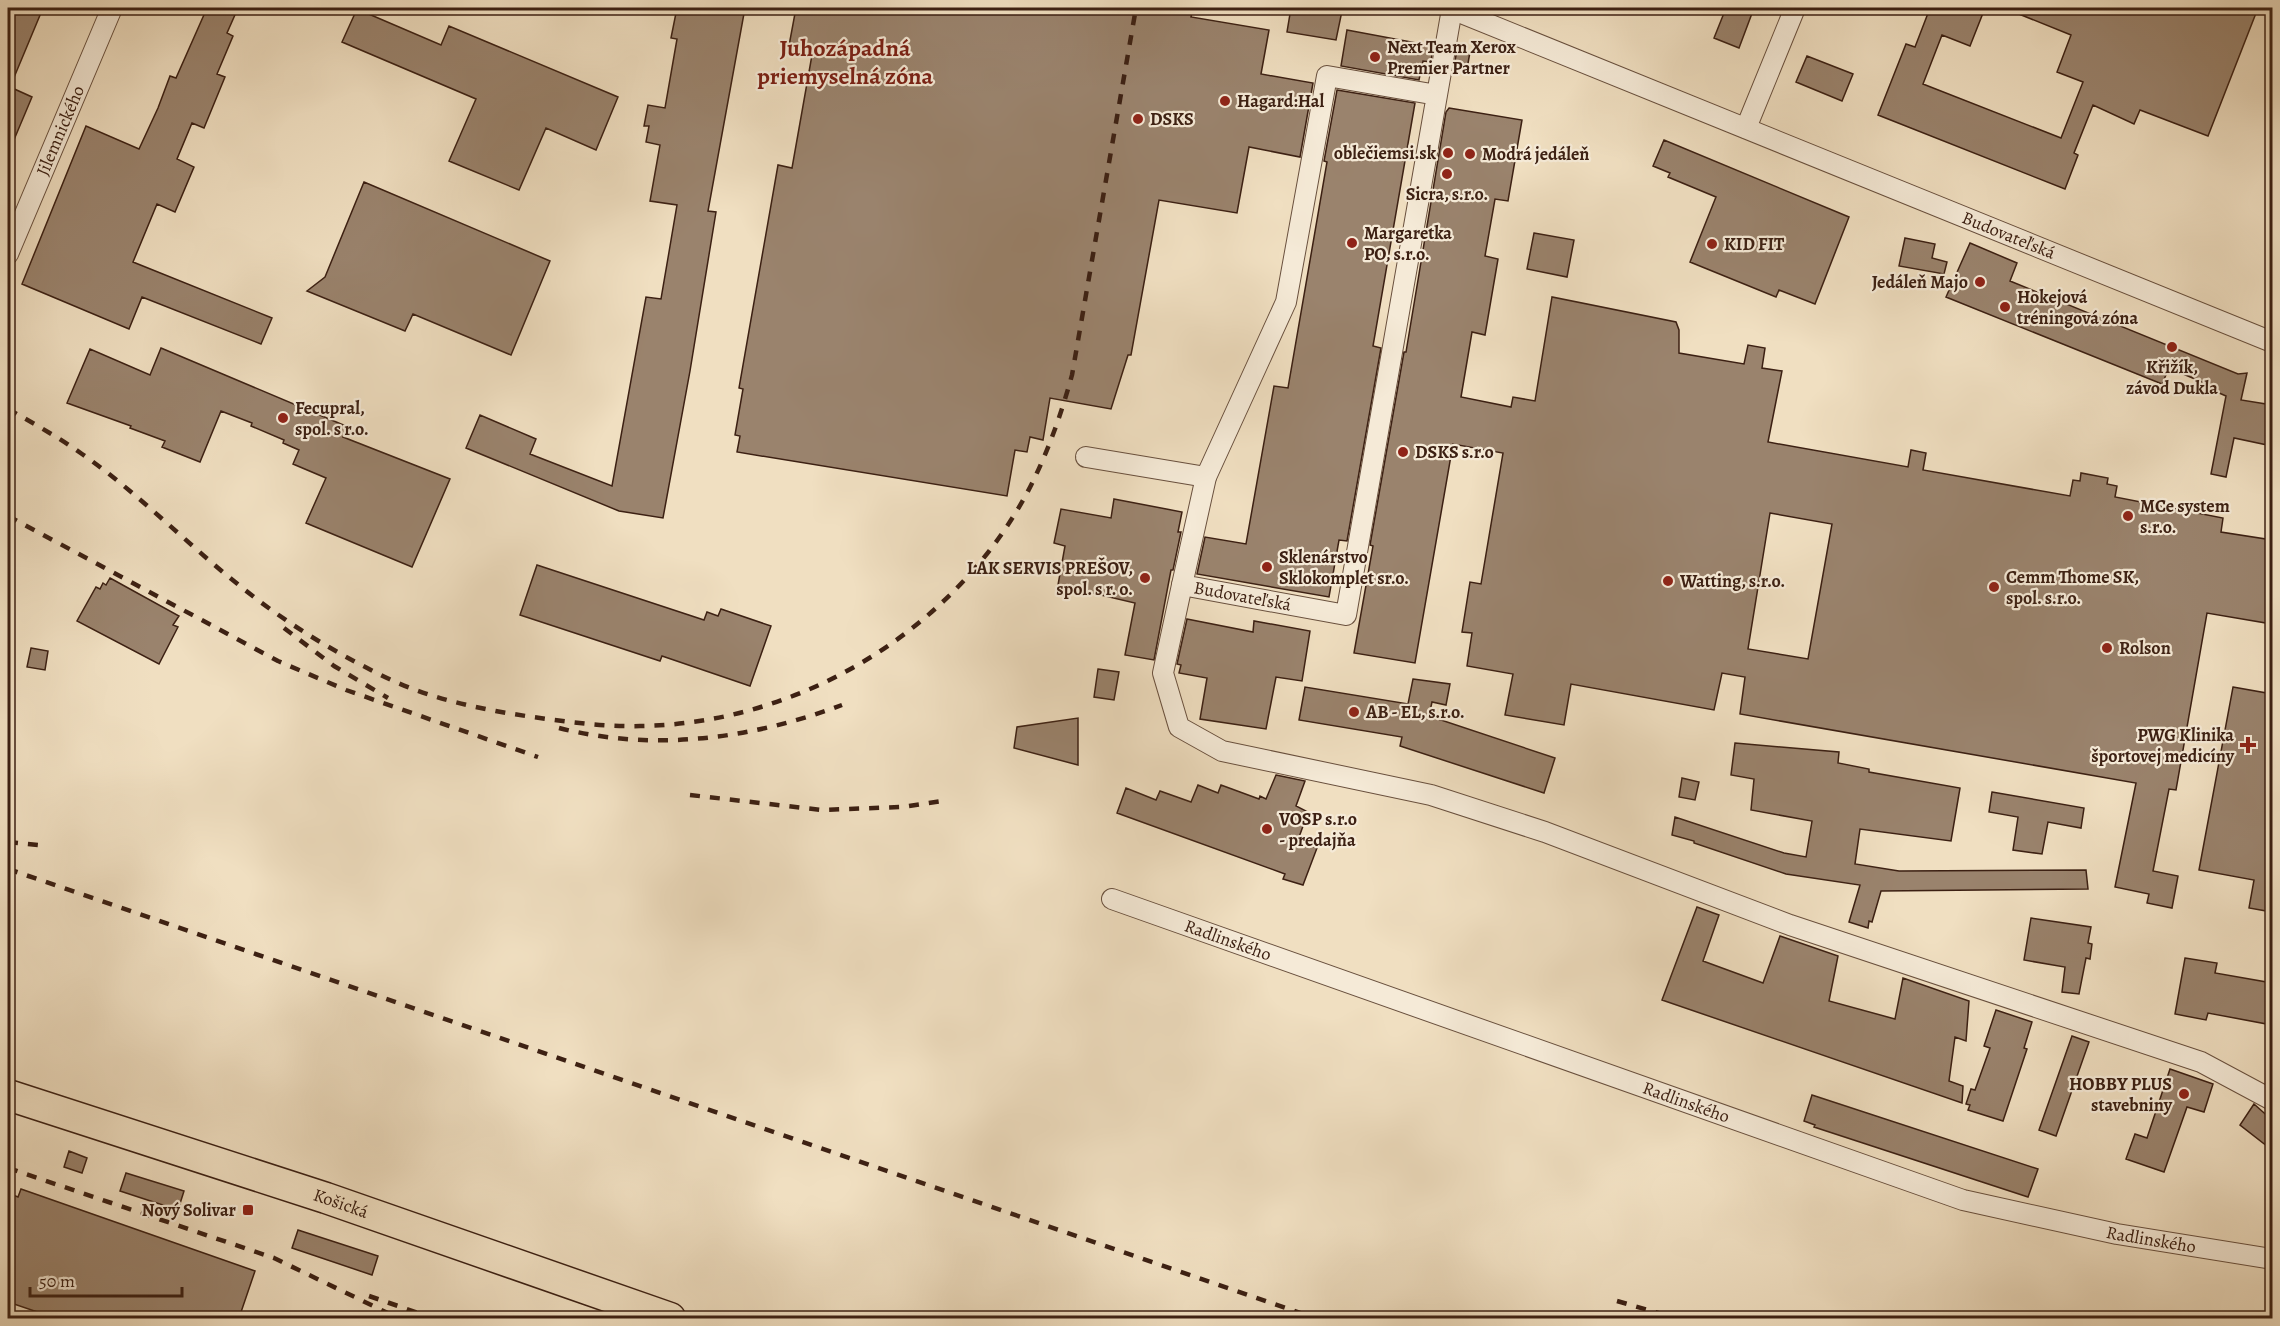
<svg xmlns="http://www.w3.org/2000/svg" width="2280" height="1326" viewBox="0 0 2280 1326" font-family="Alegreya,serif">
  <rect width="100%" height="100%" fill="#f0dfc1"/>
  <filter id="stains"><feTurbulence type="fractalNoise" baseFrequency=".00333" numOctaves="4"/><feColorMatrix values="0 0 0 0 .2 0 0 0 0 .09 0 0 0 0 .02 0 0 0 .5 -.17"/></filter>
  <radialGradient id="worn" r=".72"><stop offset=".6" stop-color="#630" stop-opacity="0"/><stop offset="1" stop-color="#630" stop-opacity=".3"/></radialGradient>
  <path fill="#9a836d" stroke="#3c2013" stroke-width="1.5" fill-rule="evenodd" d="M8 8H43L10 87 32 97 8 154Z
    M207 8H238L227 33 233 36 217 74 225 77 204 128 192 123 177 159 194 167 175 212 157 204 133 262 272 318 261 344 142 297 129 329 22 284 86 126 139 149 158 108 170 76 176 78Z
    M677 8 696 12 697 8H745L708 211 716 212 690 371 663 518 619 511 466 448 480 415 536 439 530 454 612 486 646 297 661 299 677 205 650 201 660 145 646 142 649 126H644L648 105 665 108 677 39 671 38Z
    M796 8H1193L1191 17 1269 30 1261 74 1313 83 1300 157 1249 147 1237 213 1159 200 1131 355H1128L1111 409 1050 398 1043 440 1030 437 1027 452 1015 450 1007 496 737 452 740 436 735 435 743 389 739 388 778 165 792 168 812 55 788 51Z
    M1291 8H1321L1342 11 1336 40 1287 32Z
    M1726 8H1754L1739 48 1714 38Z
    M1930 8H1985L1970 46 1942 35 1923 84 2061 138 2083 82 2057 72 2071 35 2004 8H2258L2208 136 2140 110 2134 124 2093 105 2074 153 2078 155 2065 189 1878 115 1906 44 1915 47Z
    M357 9 441 45 449 26 618 97 596 150 546 128 519 190 449 161 476 99 342 42Z
    M1347 30 1433 46 1431 62 1423 61 1419 80 1341 66Z
    M1457 50 1470 52 1467 69 1454 66Z
    M1807 56 1853 74 1842 101 1796 82Z
    M1337 90 1415 103 1373 346 1381 348 1347 541 1339 540 1329 597 1197 574 1205 537 1246 544 1274 386 1288 388 1327 162 1324 161Z
    M1449 108 1522 120 1508 201 1495 199 1485 256 1498 259 1485 335 1472 332 1461 397 1511 407 1513 397 1535 401 1552 297 1676 322 1679 330V353L1744 364 1748 345 1765 348 1762 368 1782 371 1768 442 1908 467 1911 450 1926 453 1923 470 2070 496 2073 480 2080 481 2081 473 2108 478 2107 484 2117 486 2115 497 2223 518 2221 532 2272 540V624L2207 613 2176 790 2169 789 2153 871 2178 876 2172 908 2147 903 2149 894 2115 887 2136 783 1740 714 1745 677 1722 673 1714 710 1571 684 1564 725 1505 715 1513 674 1467 666 1472 633 1462 632 1470 582 1481 584 1503 453 1453 444 1415 663 1354 653 1373 546 1370 545 1404 352H1406L1446 112ZM1770 513 1832 524 1808 659 1748 649Z
    M1664 140 1849 217 1815 304 1779 290 1776 297 1690 262 1716 197 1668 177 1670 173 1653 166Z
    M364 182 550 261 511 355 413 314 405 331 307 291 325 277Z
    M1534 233 1574 240 1567 277 1527 269Z
    M1905 238 1935 244 1932 258 1947 262 1944 274 1899 266Z
    M1970 243 2017 263 2010 281 2238 374 2247 373 2241 400 2272 405V446L2234 438 2226 477 2211 474 2226 396 2201 385 2202 382 2169 368 2162 384 1946 297Z
    M161 348 348 427 343 437 450 479 412 567 306 523 326 478 293 464 299 450 283 443 284 440 251 426 252 423 221 411 200 462 162 447 165 441 130 428 131 426 67 403 90 349 150 375Z
    M1114 499 1182 512 1178 532H1181L1173 570H1171L1154 660 1125 655 1135 603 1058 585 1065 546 1054 543 1061 509 1111 518Z
    M537 565 704 620 707 612 718 616 721 609 771 626 750 686 662 656 660 661 520 615Z
    M110 578 179 616 173 625 178 627 159 664 77 621 96 587 100 589 103 583 106 585Z
    M1187 619 1253 632 1254 621 1310 631 1302 681 1276 677 1266 729 1200 719 1207 678 1179 673 1181 665 1177 664Z
    M31 648 48 651 45 670 27 667Z
    M1098 669 1119 672 1114 700 1094 697Z
    M1413 679 1450 684 1446 705 1432 702 1429 716 1555 758 1544 793 1400 746 1402 737 1299 720 1305 687 1408 704Z
    M2233 687 2272 694V912L2249 908 2254 880 2199 870Z
    M1078 718V765L1014 748 1017 727Z
    M1735 743 1839 752 1838 763 1869 769V772L1960 788 1951 841 1860 829 1855 864 1899 871 2086 870 2088 889 1881 891 1872 922 1869 921 1868 928 1849 922 1860 885 1786 874 1694 843V841L1672 835 1675 817 1784 853 1806 857 1812 821 1751 810 1754 779 1731 775Z
    M1276 775 1305 781 1296 806 1308 812 1298 840 1317 848 1303 885 1283 879 1285 874 1117 813 1126 788 1156 800 1160 791 1191 802 1198 785 1218 793 1221 785 1259 799 1260 796 1266 799Z
    M1682 778 1699 782 1695 800 1679 797Z
    M1992 792 2084 808 2081 828 2048 822 2042 854 2013 850 2018 817 1989 812Z
    M1697 907 1719 915 1703 961 1763 983 1780 936 1838 956 1829 1001 1895 1019 1903 978 1969 1001 1966 1041 1955 1037 1949 1081 1963 1086 1962 1103 1662 1000Z
    M2031 918 2091 927 2088 943 2092 944 2090 959 2086 958 2079 994 2062 992 2065 967 2024 960Z
    M2185 958 2217 963 2215 973 2272 983V1025L2208 1013 2206 1020 2175 1014Z
    M1996 1010 2032 1022 2024 1048 2027 1049 2003 1121 1968 1110 1970 1105 1966 1104 1971 1089 1975 1090 1990 1048 1984 1046Z
    M2072 1036 2089 1042 2056 1136 2039 1130Z
    M2170 1069 2213 1084 2204 1112 2187 1107 2164 1172 2126 1159 2135 1134 2147 1138Z
    M1812 1095 2038 1169 2028 1197 1814 1127 1815 1125 1804 1121Z
    M2254 1104 2272 1120V1150L2240 1125Z
    M69 1151 87 1158 82 1173 64 1167Z
    M126 1173 184 1191 178 1210 120 1191Z
    M21 1189 255 1271 239 1318H55L8 1302V1193L18 1197Z
    M298 1230 378 1256 372 1275 292 1248Z"/>
  <g fill="none" stroke-linecap="round" stroke-linejoin="round">
    <defs>
      <g id="minor">
        <path id="s1" d="M1449 8 2272 342"/>
        <path id="s2" d="M1437 95 1327 76 1286 302 1206 477 1182 585 1346 615 1437 95 1452 9"/>
        <path d="M1746 128 1795 8"/>
        <path id="s3" d="M8 254 112 8"/>
        <path d="M1086 457 1206 477"/>
        <path d="M1182 585 1163 673 1179 727 1222 751 1431 795 1545 832 1790 925 2201 1062 2272 1100"/>
        <path id="s4" d="M1112 899 1963 1200 2117 1234 2272 1259"/>
      </g>
      <g id="primary">
        <path id="s5" d="M8 1095 326 1198 670 1318"/>
      </g>
    </defs>
    <use href="#minor" stroke="#69503e" stroke-width="22"/>
    <use href="#primary" stroke="#3c2013" stroke-width="33"/>
    <use href="#minor" stroke="#f5ead7" stroke-width="20"/>
    <use href="#primary" stroke="#f0dfc1" stroke-width="30"/>
    <path stroke="#3c2013" stroke-width="4.5" stroke-dasharray="10 10" stroke-linecap="butt" d="M8 409C33 423 58 437 82 454 138 493 186 543 240 586 282 620 327 648 375 672 428 700 488 711 547 719 578 723 609 727 640 726 798 724 952 632 1027 493 1047 455 1061 415 1072 375L1136 8
      M8 516 278 661 346 690 538 757
      M284 628 334 666 388 698
      M559 728C654 752 751 739 842 705
      M690 795 822 810 902 807 942 801
      M8 842 38 845
      M8 869 1315 1318
      M8 1168 274 1258 398 1318
      M369 1296 433 1318
      M1617 1301 1676 1318"/>
  </g>
  <g fill="#8f2418" stroke="#f5ead7" stroke-width="2">
    <circle cx="1375" cy="57" r="6"/>
    <circle cx="1225" cy="101" r="6"/>
    <circle cx="1138" cy="119" r="6"/>
    <circle cx="1448" cy="153" r="6"/>
    <circle cx="1470" cy="154" r="6"/>
    <circle cx="1447" cy="174" r="6"/>
    <circle cx="1352" cy="243" r="6"/>
    <circle cx="1712" cy="244" r="6"/>
    <circle cx="1980" cy="282" r="6"/>
    <circle cx="2005" cy="307" r="6"/>
    <circle cx="2172" cy="347" r="6"/>
    <circle cx="283" cy="418" r="6"/>
    <circle cx="1403" cy="452" r="6"/>
    <circle cx="2128" cy="516" r="6"/>
    <circle cx="1267" cy="567" r="6"/>
    <circle cx="1145" cy="578" r="6"/>
    <circle cx="1668" cy="581" r="6"/>
    <circle cx="1994" cy="587" r="6"/>
    <circle cx="2107" cy="648" r="6"/>
    <circle cx="1354" cy="712" r="6"/>
    <path d="M2245 736h6v6h6v6h-6v6h-6v-6h-6v-6h6z"/>
    <circle cx="1267" cy="829" r="6"/>
    <circle cx="2184" cy="1094" r="6"/>
    <rect x="242" y="1204" width="12" height="12" rx="3"/>
  </g>
  <g text-anchor="middle" stroke-width="4.5" stroke-linejoin="round" paint-order="stroke">
    <g font-size="18" font-weight="bold" fill="#3c2013" stroke="#f5ead7" text-anchor="start">
      <text x="1387" y="53">Next Team Xerox<tspan x="1387" dy="21">Premier Partner</tspan></text>
      <text x="1237" y="107">Hagard:Hal</text>
      <text x="1150" y="125">DSKS</text>
      <text x="1436" y="159" text-anchor="end">oblečiemsi.sk</text>
      <text x="1482" y="160">Modrá jedáleň</text>
      <text x="1447" y="200" text-anchor="middle">Sicra, s.r.o.</text>
      <text x="1364" y="239">Margaretka<tspan x="1364" dy="21">PO, s.r.o.</tspan></text>
      <text x="1724" y="250">KID FIT</text>
      <text x="1968" y="288" text-anchor="end">Jedáleň Majo</text>
      <text x="2017" y="303">Hokejová<tspan x="2017" dy="21">tréningová zóna</tspan></text>
      <text x="2172" y="373" text-anchor="middle">Křižík,<tspan x="2172" dy="21">závod Dukla</tspan></text>
      <text x="295" y="414">Fecupral,<tspan x="295" dy="21">spol. s r.o.</tspan></text>
      <text x="1415" y="458">DSKS s.r.o</text>
      <text x="2140" y="512">MCe system<tspan x="2140" dy="21">s.r.o.</tspan></text>
      <text x="1279" y="563">Sklenárstvo<tspan x="1279" dy="21">Sklokomplet sr.o.</tspan></text>
      <text x="1133" y="574" text-anchor="end">LAK SERVIS PREŠOV,<tspan x="1133" dy="21">spol. s r. o.</tspan></text>
      <text x="2006" y="583">Cemm Thome SK,<tspan x="2006" dy="21">spol. s.r.o.</tspan></text>
      <text x="1680" y="587">Watting, s.r.o.</text>
      <text x="2119" y="654">Rolson</text>
      <text x="1366" y="718">AB - EL, s.r.o.</text>
      <text x="2234" y="741" text-anchor="end">PWG Klinika<tspan x="2234" dy="21">športovej medicíny</tspan></text>
      <text x="1279" y="825">VOSP s.r.o<tspan x="1279" dy="21">- predajňa</tspan></text>
      <text x="2172" y="1090" text-anchor="end">HOBBY PLUS<tspan x="2172" dy="21">stavebniny</tspan></text>
      <text x="236" y="1216" text-anchor="end">Nový Solivar</text>
    </g>
    <g font-size="18" fill="#3c2013" stroke="#f5ead7">
      <text dy="6" stroke="none"><textPath href="#s3" startOffset="134">Jilemnického</textPath></text>
      <text dy="6" stroke="none"><textPath href="#s1" startOffset="604">Budovateľská</textPath></text>
      <text dy="6" stroke="none"><textPath href="#s2" startOffset="706">Budovateľská</textPath></text>
      <text dy="6" stroke="none"><textPath href="#s4" startOffset="123">Radlinského</textPath></text>
      <text dy="6" stroke="none"><textPath href="#s4" startOffset="609">Radlinského</textPath></text>
      <text dy="6" stroke="none"><textPath href="#s5" startOffset="350">Košická</textPath></text>
      <text dy="6" stroke="none"><textPath href="#s4" startOffset="1095">Radlinského</textPath></text>
    </g>
    <g font-size="24" font-weight="bold" fill="#7a1f14" stroke="#f5ead7">
      <text x="845" y="56">Juhozápadná<tspan x="845" dy="28">priemyselná zóna</tspan></text>
    </g>
  </g>
  <rect width="2280" height="1326" fill="none" stroke="#f0dfc1" stroke-width="30"/>
  <rect x="9" y="9" width="2262" height="1308" fill="none" stroke="#3c2013" stroke-width="3"/>
  <rect x="15" y="15" width="2250" height="1296" fill="none" stroke="#3c2013" stroke-width="1.5"/>
  <path d="M30 1287v9h152v-9" fill="none" stroke="#3c2013" stroke-width="3"/>
  <text x="39" y="1287" font-size="18" fill="#3c2013" stroke="#f5ead7" stroke-width="4.5" paint-order="stroke">50 m</text>
  <rect width="100%" height="100%" filter="url(#stains)"/>
  <rect width="100%" height="100%" fill="url(#worn)"/>
</svg>
